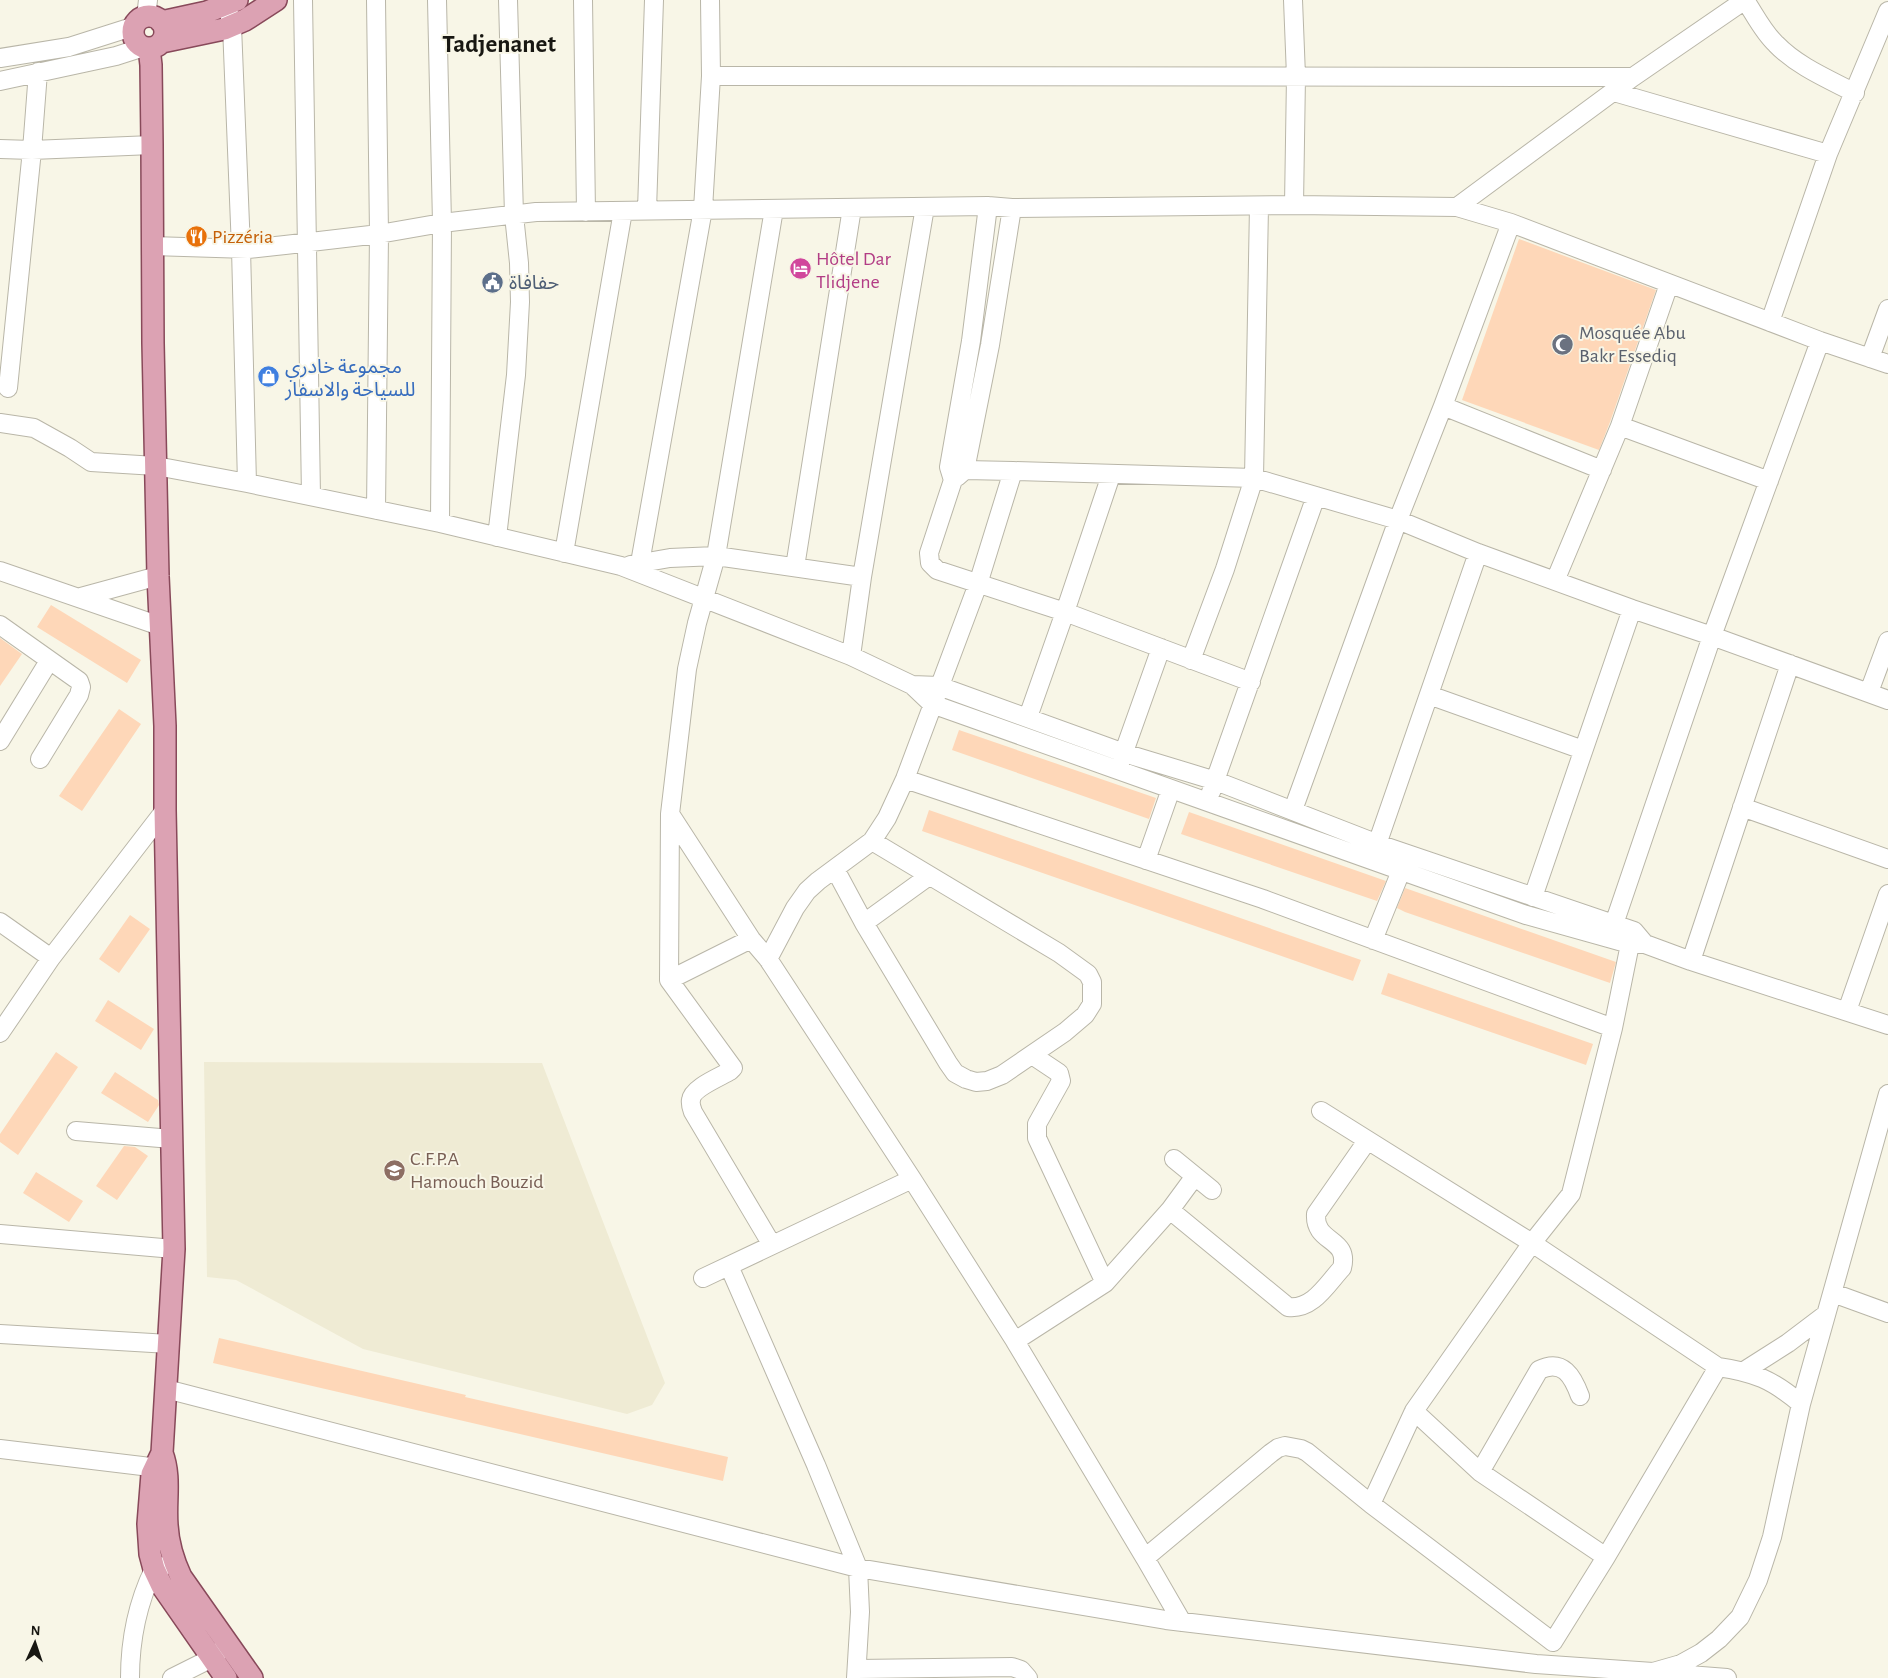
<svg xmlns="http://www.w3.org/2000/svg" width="1888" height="1678" viewBox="0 0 1888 1678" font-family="'Alegreya Sans','Noto Sans Arabic',sans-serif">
  <rect width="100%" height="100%" fill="#f8f6e7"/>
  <path fill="#efebd4" d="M204 1062 542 1063 665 1383 652 1405 627 1414 363 1349 236 1280 207 1277Z"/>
  <path fill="#fed7b8" d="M1519 239 1656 290 1610 422 1599 450 1462 400Z
    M51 605 141 660 127 683 37 627Z
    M0 638 22 654 0 686Z
    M119 709 141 724 82 811 59 796Z
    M959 730 1156 798 1149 819 952 750Z
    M929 810 1361 960 1353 981 922 831Z
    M1189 812 1386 881 1377 901 1181 834Z
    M1405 888 1616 962 1610 983 1405 912 1397 908Z
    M130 915 150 929 119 973 99 959Z
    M1388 973 1593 1044 1586 1065 1381 994Z
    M108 1000 154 1029 141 1050 95 1021Z
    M56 1052 78 1067 18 1155 0 1142V1134Z
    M115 1072 158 1100 159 1105 148 1122 101 1093Z
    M124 1146 135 1147 148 1156 117 1200 96 1186Z
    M36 1172 83 1201 69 1222 23 1193Z
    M219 1338 466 1395 465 1397 728 1457 723 1481 213 1363Z"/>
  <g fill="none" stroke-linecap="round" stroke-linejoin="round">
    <defs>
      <path id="minor" d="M303 0 311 496
        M376 0 379 234 376 510
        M437 0 442 223 440 523
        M583 0 586 212
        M1293 0 1296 76 1294 205
        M1745 0C1755 15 1763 32 1776 44 1797 66 1828 79 1855 93
        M227 5 232 26 241 249 247 483
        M146 17 148 0
        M0 58 69 47 135 26
        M711 76 1633 77
        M0 81 116 56 144 47
        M1614 92 1828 154
        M0 149 32 150 152 145
        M988 206 971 341 949 467 953 480 929 553 930 563 937 570 1065 612 1251 682
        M1457 207 1633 77 1745 0
        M774 209 716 556 697 623 687 669 670 814 751 939 768 959 912 1179 1015 1341 1145 1558 1271 1453 1278 1448 1285 1446 1301 1449 1307 1452 1371 1504 1553 1642 1606 1557 1718 1367 1532 1243 1321 1111
        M647 210 654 0
        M152 246 248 249 285 245 379 234 442 223 536 212 988 206 1012 208 1294 205 1457 207 1511 223 1820 341 1888 364
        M1770 322 1828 154 1888 11
        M1870 358 1888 309
        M8 388 32 150 38 72
        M1443 406 1602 470
        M0 423 34 428 70 448 91 462 156 466 247 483 440 523 621 566 851 656 912 685 932 704 1526 915 1630 944H1645L1691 961 1888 1025
        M1620 426 1769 481
        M949 467 965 470 1013 471 1254 478 1398 520 1478 553 1632 609 1712 636 1888 700
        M957 477 965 470 990 345 1012 208
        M497 537 516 375 520 302 519 263 514 215 508 0
        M564 553 623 211
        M640 563 703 209 711 76 710 0
        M630 565 670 558 716 556 862 577
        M795 567 852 208
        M0 571 160 626
        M1555 581 1620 426 1669 284
        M81 597 158 576
        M0 625 79 681 81 687 79 695 40 759
        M851 656 862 577 925 207
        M1191 660 1225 569 1254 478 1259 206
        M912 685 939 686 1124 753 1216 781 1378 844 1634 931 1645 944
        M1869 692 1888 641
        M1429 695 1583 750
        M1028 717 1065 612 1111 475
        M0 741 49 661
        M1120 763 1161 648
        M905 779 1263 899 1613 1028
        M1211 792 1316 496
        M1742 807 1888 859
        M1293 810 1398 520 1443 406 1511 223
        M670 814 669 980 733 1068 730 1071C720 1077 692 1088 691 1100 690 1104 692 1109 693 1112L772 1245
        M1374 853 1478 553
        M1146 860 1171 789
        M835 869 864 923 948 1063 955 1073 966 1079 976 1082 987 1081 1002 1075 1065 1032 1085 1015 1092 1004V982L1088 974 1059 953 872 841
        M1533 897 1632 609
        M0 922 51 958
        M864 923 929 876
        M1614 924 1712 636 1820 341
        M1373 940 1401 871
        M768 959 795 908 807 891 818 881 872 841 887 818 905 779 978 584 1013 471
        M1691 961 1790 664
        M669 980 751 939
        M1847 1011 1888 894
        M0 1033 51 958 165 810
        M1032 1055 1059 1073 1061 1081 1037 1124V1138L1105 1283
        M76 1131 172 1139
        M1174 1159 1212 1190
        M1170 1210 1195 1176
        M0 1234 174 1249
        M729 1266 816 1465 858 1568 860 1612 856 1678
        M703 1278 912 1179
        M1833 1293 1888 1313
        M0 1334 169 1344
        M1015 1341 1105 1283 1170 1210 1288 1307C1313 1310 1327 1284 1342 1268 1350 1237 1314 1244 1316 1214L1367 1141
        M1718 1367C1754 1372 1773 1380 1801 1404
        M1744 1371 1788 1343 1825 1315
        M166 1389 858 1568 1166 1620 1536 1664 1653 1672 1681 1664 1701 1653 1719 1639 1740 1617 1758 1580 1772 1537 1801 1404 1888 1094
        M1414 1411 1480 1472 1606 1557
        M0 1449 167 1469
        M1480 1472 1539 1370C1563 1358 1573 1377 1580 1396
        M1371 1504 1414 1411 1532 1243 1571 1194 1613 1028 1630 944 1634 932
        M1145 1558 1182 1622
        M857 1669 1012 1667 1021 1670 1028 1678
        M1663 1673 1727 1678
        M130 1678C130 1641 138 1602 154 1569L164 1566
        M172 1678 212 1658 221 1650"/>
      <path id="major" d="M133 32a16 16 0 1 1 32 0a16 16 0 1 1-32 0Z
        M161 22 207 12 237 0
        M162 42 224 29 245 20 276 0
        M149 48 151 65 152 145 153 343 158 576 165 726V810L174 1249 162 1453C171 1477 165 1500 167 1525 168 1543 173 1560 181 1577L252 1678
        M162 1453 152 1474 148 1524 150 1554 154 1569 162 1586 226 1678"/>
    </defs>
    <use href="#minor" stroke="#b9b6a8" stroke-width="20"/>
    <use href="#major" stroke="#88495a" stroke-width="24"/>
    <use href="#minor" stroke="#fff" stroke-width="18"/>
    <use href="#major" stroke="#dca2b3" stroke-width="21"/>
  </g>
  <defs>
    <symbol id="restaurant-disc" viewBox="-11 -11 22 22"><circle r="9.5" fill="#e8710a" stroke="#f8f6e7"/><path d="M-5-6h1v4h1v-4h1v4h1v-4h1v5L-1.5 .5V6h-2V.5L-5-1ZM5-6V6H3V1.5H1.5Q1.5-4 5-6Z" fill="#fff"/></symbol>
    <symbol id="hotel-disc" viewBox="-11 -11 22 22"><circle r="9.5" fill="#d1479c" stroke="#f8f6e7"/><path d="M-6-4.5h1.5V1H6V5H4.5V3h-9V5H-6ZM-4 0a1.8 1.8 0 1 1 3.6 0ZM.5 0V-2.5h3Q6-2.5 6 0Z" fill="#fff"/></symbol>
    <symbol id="civic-disc" viewBox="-11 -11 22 22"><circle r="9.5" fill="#5c6f8a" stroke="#f8f6e7"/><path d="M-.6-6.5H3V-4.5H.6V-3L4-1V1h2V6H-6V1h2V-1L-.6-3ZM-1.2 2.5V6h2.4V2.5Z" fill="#fff"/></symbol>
    <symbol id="mosque-disc" viewBox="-11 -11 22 22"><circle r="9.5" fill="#6b7280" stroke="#f8f6e7"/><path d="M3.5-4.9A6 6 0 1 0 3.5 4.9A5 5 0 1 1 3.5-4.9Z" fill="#fff"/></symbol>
    <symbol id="shop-disc" viewBox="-11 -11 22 22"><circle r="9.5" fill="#3f7fe0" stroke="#f8f6e7"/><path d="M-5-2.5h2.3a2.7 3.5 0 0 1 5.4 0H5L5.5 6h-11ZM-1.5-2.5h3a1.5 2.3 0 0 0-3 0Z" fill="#fff"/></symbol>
    <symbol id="university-disc" viewBox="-11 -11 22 22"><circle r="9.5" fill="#8d6e63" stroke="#f8f6e7"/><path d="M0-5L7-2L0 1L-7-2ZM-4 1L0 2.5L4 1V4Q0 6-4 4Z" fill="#fff"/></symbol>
  </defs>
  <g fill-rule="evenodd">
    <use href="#restaurant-disc" x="184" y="224" width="25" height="25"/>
    <use href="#hotel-disc" x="788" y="256" width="25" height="25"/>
    <use href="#civic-disc" x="480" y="270" width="25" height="25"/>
    <use href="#mosque-disc" x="1550" y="332" width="25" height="25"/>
    <use href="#shop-disc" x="256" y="364" width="25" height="25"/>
    <use href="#university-disc" x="382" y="1158" width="25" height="25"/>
  </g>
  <g text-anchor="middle" stroke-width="4" stroke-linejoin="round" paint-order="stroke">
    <g font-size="20" fill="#c56008" stroke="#f8f6e7" text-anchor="start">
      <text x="212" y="243">Pizzéria</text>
    </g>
    <g font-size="20" fill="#b23c85" stroke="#f8f6e7" text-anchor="start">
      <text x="816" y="265">Hôtel Dar<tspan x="816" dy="23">Tlidjene</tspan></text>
    </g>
    <g font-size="20" fill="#4e5e75" stroke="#f8f6e7" text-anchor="start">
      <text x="509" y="289">حفافاة</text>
    </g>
    <g font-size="20" fill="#5b616d" stroke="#f8f6e7" text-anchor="start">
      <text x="1579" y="339">Mosquée Abu<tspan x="1579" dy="23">Bakr Essediq</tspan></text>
    </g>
    <g font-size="20" fill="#366cbe" stroke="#f8f6e7" text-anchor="start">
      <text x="285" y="373">مجموعة خادري<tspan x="285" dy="23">للسياحة والاسفار</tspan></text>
    </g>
    <g font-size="20" fill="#785e54" stroke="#f8f6e7" text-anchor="start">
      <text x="410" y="1165">C.F.P.A<tspan x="410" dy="23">Hamouch Bouzid</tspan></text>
    </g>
    <g font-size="25" font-weight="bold" fill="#181712" stroke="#f8f6e7">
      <text x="499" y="52">Tadjenanet</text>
    </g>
  </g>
  <g transform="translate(35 1643) rotate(3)" stroke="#f8f6e7" stroke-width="4" paint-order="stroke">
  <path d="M0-4L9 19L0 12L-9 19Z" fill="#181712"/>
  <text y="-8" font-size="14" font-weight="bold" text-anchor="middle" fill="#181712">N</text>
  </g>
</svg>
